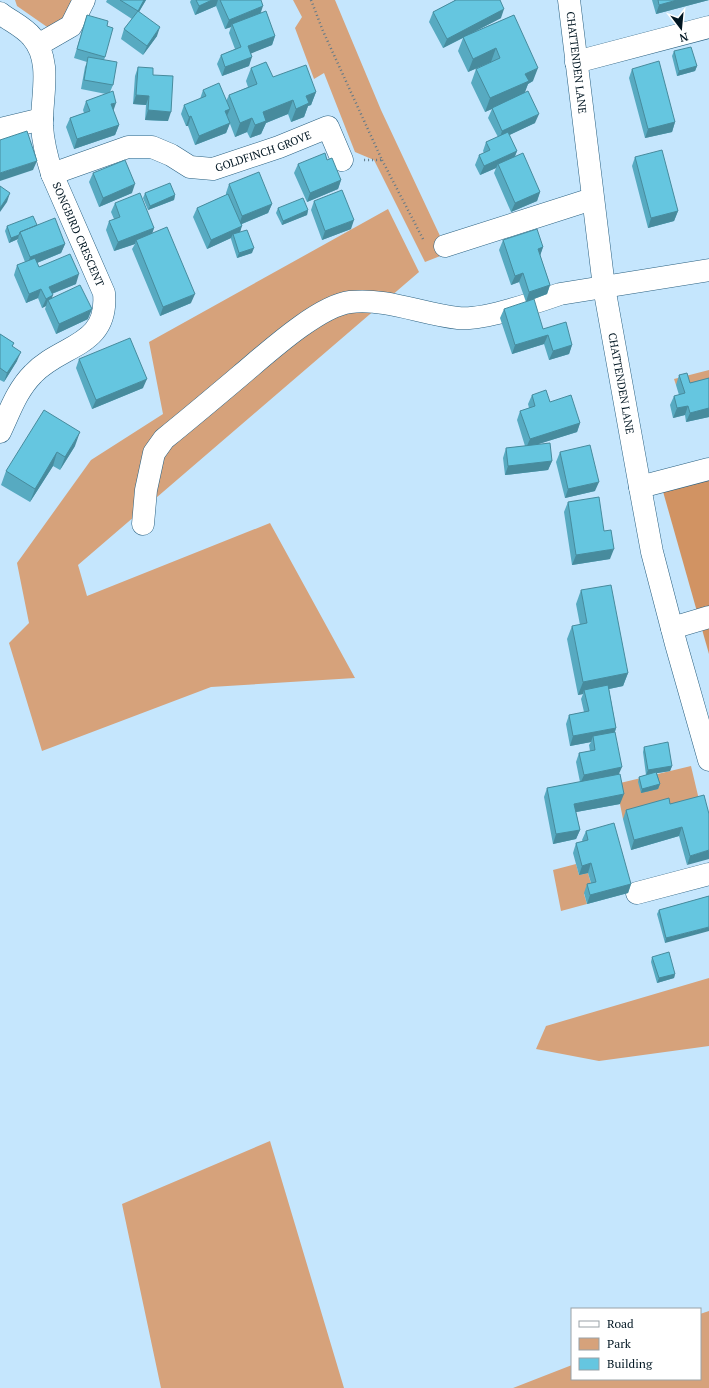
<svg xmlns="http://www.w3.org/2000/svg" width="709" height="1388" viewBox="0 0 709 1388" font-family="'PT Serif',serif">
  <rect width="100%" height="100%" fill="#c5e6fd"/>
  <path fill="#d6a27b" d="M15 0H72L68 14 50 29 17 6Z
    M293 0H335L381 110 448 253 425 262 374 160 355 152 324 73 314 79 295 28 302 17Z
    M388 209 419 272 78 565 87 596 270 523 355 678 211 687 42 751 9 643 29 623 17 563 91 460 163 414 149 342Z
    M709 370V387L684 383 676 385 674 379Z
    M691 766 700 804 643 813 623 819 616 784Z
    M576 864 579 875 588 873 593 891 584 894 587 904 561 911 553 870Z
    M709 978V1046L599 1061 536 1049 546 1026Z
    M270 1141 344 1388H161L122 1204Z
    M709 1311V1388H513L572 1365V1379H700V1314Z"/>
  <path fill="#d19363" d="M709 475V654L662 488Z"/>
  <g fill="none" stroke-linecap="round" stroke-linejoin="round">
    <defs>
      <g id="minor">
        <path id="s1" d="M569 0 604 287 640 487 652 552 676 644 709 760"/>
        <path id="s2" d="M0 13C10 21 24 27 32 37 53 61 41 97 42 126 43 143 47 158 52 174L104 293C109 347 61 344 33 374 17 390 10 411 0 432"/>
        <path d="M38 45 71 26 84 0"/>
        <path d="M576 62 709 27"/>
        <path d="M0 129 42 119"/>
        <path id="s3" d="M52 174 128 147H152L171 155 190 167 213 169 279 147 328 127 342 160"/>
        <path d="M445 246 592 199"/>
        <path d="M640 487 709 469"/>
        <path d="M143 524 146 490 154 453 164 439C190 418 215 397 241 375 266 354 318 306 350 302 388 298 421 314 458 318 481 321 537 302 560 294L709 270"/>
        <path d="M672 628 709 617"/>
        <path d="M637 893 709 874"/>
      </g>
    </defs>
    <use href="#minor" stroke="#2a6080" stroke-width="23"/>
    <path stroke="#5d7889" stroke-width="2.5" stroke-dasharray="1 3" stroke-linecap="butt" d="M311 0 323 31 382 160H363
      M382 160 423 239"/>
    <use href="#minor" stroke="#fff" stroke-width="22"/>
  </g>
  <path fill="#57aac1" d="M107 0H146L139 12 157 36 143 55 121 39 124 29 132 19 106 2Z
    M191 0H261L260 13 275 36 272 45 251 53 249 66 222 76 217 64 221 55 235 49 229 33 231 27 225 29 216 6 195 15 190 2Z
    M454 0H500L501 18 472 33 514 15 533 81 528 84 524 93 535 123 509 135 517 151 515 156 540 192 537 201 511 212 494 173 496 168 480 175 475 165 479 155 484 153 483 151 486 142 498 137 488 118 492 109 485 112 471 83 476 69 491 62 468 72 458 51 463 38 443 48 429 22 433 12 454 1Z
    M652 0H709L656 14Z
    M87 15 107 26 105 57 104 60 113 85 110 92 113 110 119 125 115 135 74 149 66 127 70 118 84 113 83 110 86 101 106 94 81 89 85 67 87 62 74 58 84 24Z
    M674 51 697 66 695 71 677 76 672 56Z
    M138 67 153 75 168 121 145 120 146 105 133 104 135 76Z
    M251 68 273 77 316 92 311 105 308 106 304 117 291 122 288 114 266 123 261 134 250 138 247 132 235 137 227 116 230 123 226 133 195 145 188 126H186L181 114 184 105 200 99 203 90 226 101 229 95 248 87 246 81Z
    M632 69 675 122 672 132 645 138 629 78Z
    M635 157 678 211 674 221 648 228 632 166Z
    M327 160 341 180 338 189 307 202 294 173 298 164Z
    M93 173 132 193 99 207 89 182Z
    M229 184 272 204 268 213 242 224 240 232 252 253 237 258 231 239V238L207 249 193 217 197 208 226 195V193Z
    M145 193 175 195 174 200 148 210 143 198Z
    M314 201 351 229 322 240 311 210Z
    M115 203 154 228 152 233 191 303 160 316 132 249 135 244 114 251 106 230 109 221 114 219 111 212Z
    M278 208 308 210 307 215 282 225 276 213Z
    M37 225 65 244 61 253 37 263 39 267 76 284 52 294V298L88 319 56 334 45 309 46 306 42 308 38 298 26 303 14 275 17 265 25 262 17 241 18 239 9 243 5 231 7 226Z
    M503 240 543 247 540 255 550 285 547 294 526 302 519 282 511 285 499 250Z
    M504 309 572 345 569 354 549 360 544 344 512 354 500 318Z
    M0 334 14 343 12 347 17 361 4 382 0 380Z
    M79 359 143 388 92 409 76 368Z
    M679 375 690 383 709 378V417L686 422 685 415 673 418 670 405 674 396 679 395 676 385Z
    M532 395 550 402 580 423 577 432 538 444 552 461 548 470 505 475 503 458 506 448 525 446 517 420 520 411 529 408 528 404Z
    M75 446 60 470 53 466 30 502 1 485 6 471Z
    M560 452 595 491 565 498 556 462Z
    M568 502 604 531 610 559 572 565 564 512Z
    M581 590 628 673 623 686 609 689 616 728 615 732 619 774 620 804 576 812 580 830 576 839 553 844 544 797 547 788 580 782 576 762 579 753 590 751 589 745 591 742 570 746 566 724 569 715 584 712 581 699 583 694 578 695 567 639 572 626 580 625 576 604Z
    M644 747 672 766 670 771 657 773 660 784 658 789 641 793 638 782 639 777 646 775 643 752Z
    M670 804 709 814 687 865 679 836 631 850 623 819 626 810Z
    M586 831 631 884 628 893 587 904 584 893 587 884 591 883 588 873 579 875 573 853 576 843 583 842 582 840Z
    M709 896 665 943 657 914 659 910Z
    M652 957 675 974 674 978 657 983 651 962Z"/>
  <path fill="#478b9d" d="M144 0H146L134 20 138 11Z
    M212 0H218L216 6 195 15 199 6Z
    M677 0H709L656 14 659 5Z
    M263 6 260 15 232 24 231 27 225 29 229 20Z
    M504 9 501 18 443 48 447 39Z
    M160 27 157 36 143 55 147 46Z
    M275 36 272 45 245 56 248 46Z
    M496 48 491 62 468 72 473 59Z
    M252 57 249 66 222 76 225 67Z
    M697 66 695 71 677 76 679 71Z
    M538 68 533 81 528 84 524 95 485 112 490 98 525 74Z
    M316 92 311 105 308 106 304 117 291 122 296 109 306 96Z
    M136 95 149 96 146 105 133 104Z
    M293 100 288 114 266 123 261 134 250 138 255 125 263 112Z
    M116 103 113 112 111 104Z
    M230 109 226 118 225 111Z
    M148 110 171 112 168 121 145 120Z
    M539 114 535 123 499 140 502 131Z
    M191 116 188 126H186L189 117Z
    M252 118 247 132 235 137 240 123Z
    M675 122 672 132 645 138 648 129Z
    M230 123 226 133 195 145 199 136Z
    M119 125 115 135 74 149 77 139Z
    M517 151 513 161 498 164 496 168 480 175 484 166Z
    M37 161 33 170 0 181V173Z
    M341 180 338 189 307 202 310 193Z
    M135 184 132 193 99 207 103 198Z
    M540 192 537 201 511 212 515 203Z
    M10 193 7 202 0 212V208Z
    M175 195 174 200 148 210 150 206Z
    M272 204 268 213 239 225 242 216Z
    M308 210 307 215 282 225 283 221Z
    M678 211 674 221 648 228 651 218Z
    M354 220 351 229 322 240 325 231Z
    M242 226 239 235 233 234 231 238 207 249 211 240Z
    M154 228 151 237 136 240 135 244 114 251 118 242Z
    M19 235 18 239 9 243 11 238Z
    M65 244 61 253 27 267 30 257Z
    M543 247 540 256 538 249Z
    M254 248 252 253 237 258 239 253Z
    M523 273 519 282 511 285 515 276Z
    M79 274 76 284 46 296 49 287Z
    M550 285 547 294 526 302 529 292Z
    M41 289 38 298 26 303 29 294Z
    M195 294 191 303 160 316 163 307Z
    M53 295 50 303 48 300 46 306 42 308 46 299Z
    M92 309 88 319 56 334 59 324Z
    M548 335 544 344 512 354 515 345Z
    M572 345 569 354 549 360 553 351Z
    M21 352 17 361 4 382 7 373Z
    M147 379 143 388 92 409 96 400Z
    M688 406 685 415 673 418 677 408Z
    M709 408V417L686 422 690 413Z
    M580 423 577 432 526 448 530 439Z
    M80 432 75 446 60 470 65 457Z
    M57 452 53 466 30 502 35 489Z
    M552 461 548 470 505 475 508 466Z
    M599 482 595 491 565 498 568 489Z
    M614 549 610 559 572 565 576 555Z
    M628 673 623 686 585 694 584 690 583 694 578 695 583 682Z
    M616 728 613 737 593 736 591 742 570 746 573 736Z
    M672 766 670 771 646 775 648 770Z
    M622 767 618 776 580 784 584 775Z
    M660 784 658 789 641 793 642 789Z
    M624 794 620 804 571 813 574 804Z
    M682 827 679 836 631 850 634 840Z
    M580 830 576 839 553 844 556 834Z
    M709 850V859L687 865 690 856Z
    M591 863 588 873 579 875 582 866Z
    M631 884 628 893 587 904 590 895Z
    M709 927V931L665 943 666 938Z
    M675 974 674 978 657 983 659 978Z"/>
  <path fill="#65c6e0" stroke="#478b9d" d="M120 0H144L138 11Z
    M196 0H212L199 6Z
    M220 0H261L263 6 229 20Z
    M456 0H500L504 9 447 39 433 12Z
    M658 0H677L659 5Z
    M138 11 160 27 147 46 124 29Z
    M266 11 275 36 248 46 252 57 225 67 221 55 241 47 232 24Z
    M87 15 108 21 107 26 113 28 105 57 77 49Z
    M514 15 538 68 525 74 529 81 490 98 476 69 500 58 496 48 473 59 463 37Z
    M691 47 697 66 679 71 674 51Z
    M88 57 117 62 113 85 84 80Z
    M659 61 675 122 648 129 632 69Z
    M266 62 273 77 306 65 316 92 306 96 309 103 296 109 293 100 263 112 266 121 255 125 252 118 240 123 229 95 257 84 251 68Z
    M138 67 153 68V75L173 76 171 112 148 110 149 96 136 95Z
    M219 83 230 109 225 111 230 123 199 136 191 116 189 117 184 105 206 96 203 90Z
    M113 91 116 103 111 104 119 125 77 139 70 118 90 111 86 101Z
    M528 91 539 114 502 131 492 108Z
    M27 131 37 161 0 173V140Z
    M508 132 517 151 484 166 479 155 490 150 486 142Z
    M662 150 678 211 651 218 635 157Z
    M325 153 327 160 332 158 341 180 310 193 298 164Z
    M523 153 540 192 515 203 498 164Z
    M125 160 135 184 103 198 93 173Z
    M259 172 272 204 242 216 229 184Z
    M170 183 175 195 150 206 145 193Z
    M0 186 10 193 0 208Z
    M342 190 354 220 325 231 314 201Z
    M140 193 154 228 118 242 109 221 120 217 115 203Z
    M228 194 242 226 211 240 197 208Z
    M303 198 308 210 283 221 278 208Z
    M33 216 37 225 20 232 19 235 11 238 7 226Z
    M55 218 65 244 30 257 20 232Z
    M167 227 195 294 163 307 136 240Z
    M537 229 543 247 538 249 550 285 529 292 523 273 515 276 503 240Z
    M247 230 254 248 239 253 233 234Z
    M70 254 79 274 49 287 53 295 46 299 41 289 29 294 17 265 35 258 39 267Z
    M80 285 92 309 59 324 48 300Z
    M534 299 543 329 566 322 572 345 553 351 548 335 515 345 504 309Z
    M0 334 14 343 12 346 21 352 7 373 0 368Z
    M130 338 147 379 96 400 79 359Z
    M687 373 690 383 709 378V408L690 413 688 406 677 408 674 396 685 393 679 375Z
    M546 390 550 402 571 395 580 423 530 439 520 411 535 406 532 395Z
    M44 410 80 432 65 457 57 452 35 489 6 471Z
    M550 443 552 461 508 466 506 448Z
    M590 445 599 482 568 489 560 452Z
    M599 497 604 531 611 530 614 549 576 555 568 502Z
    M611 585 628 673 583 682 572 626 587 623 581 590Z
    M608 685 616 728 573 736 569 715 589 711 584 690Z
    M615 732 622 767 584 775 579 753 595 750 593 736Z
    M668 742 672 766 648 770 644 747Z
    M656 772 660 784 642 789 639 777Z
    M620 774 624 794 574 804 580 830 556 834 547 788Z
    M704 795 709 814V850L690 856 682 827 634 840 626 810 669 798 670 804Z
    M614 823 631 884 590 895 587 884 596 882 591 863 582 866 576 843 588 840 586 831Z
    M709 896V927L666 938 659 910Z
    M669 952 675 974 659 978 652 957Z"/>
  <g text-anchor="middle" stroke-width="4" stroke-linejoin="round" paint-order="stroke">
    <g font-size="11" fill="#011622" stroke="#fff">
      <text dy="4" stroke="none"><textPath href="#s1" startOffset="63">CHATTENDEN LANE</textPath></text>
      <text dy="4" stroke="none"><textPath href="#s3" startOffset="224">GOLDFINCH GROVE</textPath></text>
      <text dy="4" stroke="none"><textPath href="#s2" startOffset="247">SONGBIRD CRESCENT</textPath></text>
      <text dy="4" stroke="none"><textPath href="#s1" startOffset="387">CHATTENDEN LANE</textPath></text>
    </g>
  </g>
  <rect x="571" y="1308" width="130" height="72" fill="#ffffff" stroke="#99a2a7"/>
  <rect x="579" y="1321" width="20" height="6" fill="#ffffff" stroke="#99a2a7"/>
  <text x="607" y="1328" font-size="12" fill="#011622">Road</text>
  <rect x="579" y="1338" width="20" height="12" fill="#d6a27b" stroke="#99a2a7"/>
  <text x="607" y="1348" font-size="12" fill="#011622">Park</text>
  <rect x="579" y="1358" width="20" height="12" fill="#65c6e0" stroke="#99a2a7"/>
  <text x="607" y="1368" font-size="12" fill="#011622">Building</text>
  <g transform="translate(681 28) rotate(164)" stroke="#ffffff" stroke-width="3" paint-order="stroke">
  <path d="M0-3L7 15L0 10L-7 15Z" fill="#011622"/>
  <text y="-6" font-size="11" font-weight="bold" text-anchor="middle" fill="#011622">N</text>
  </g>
</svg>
